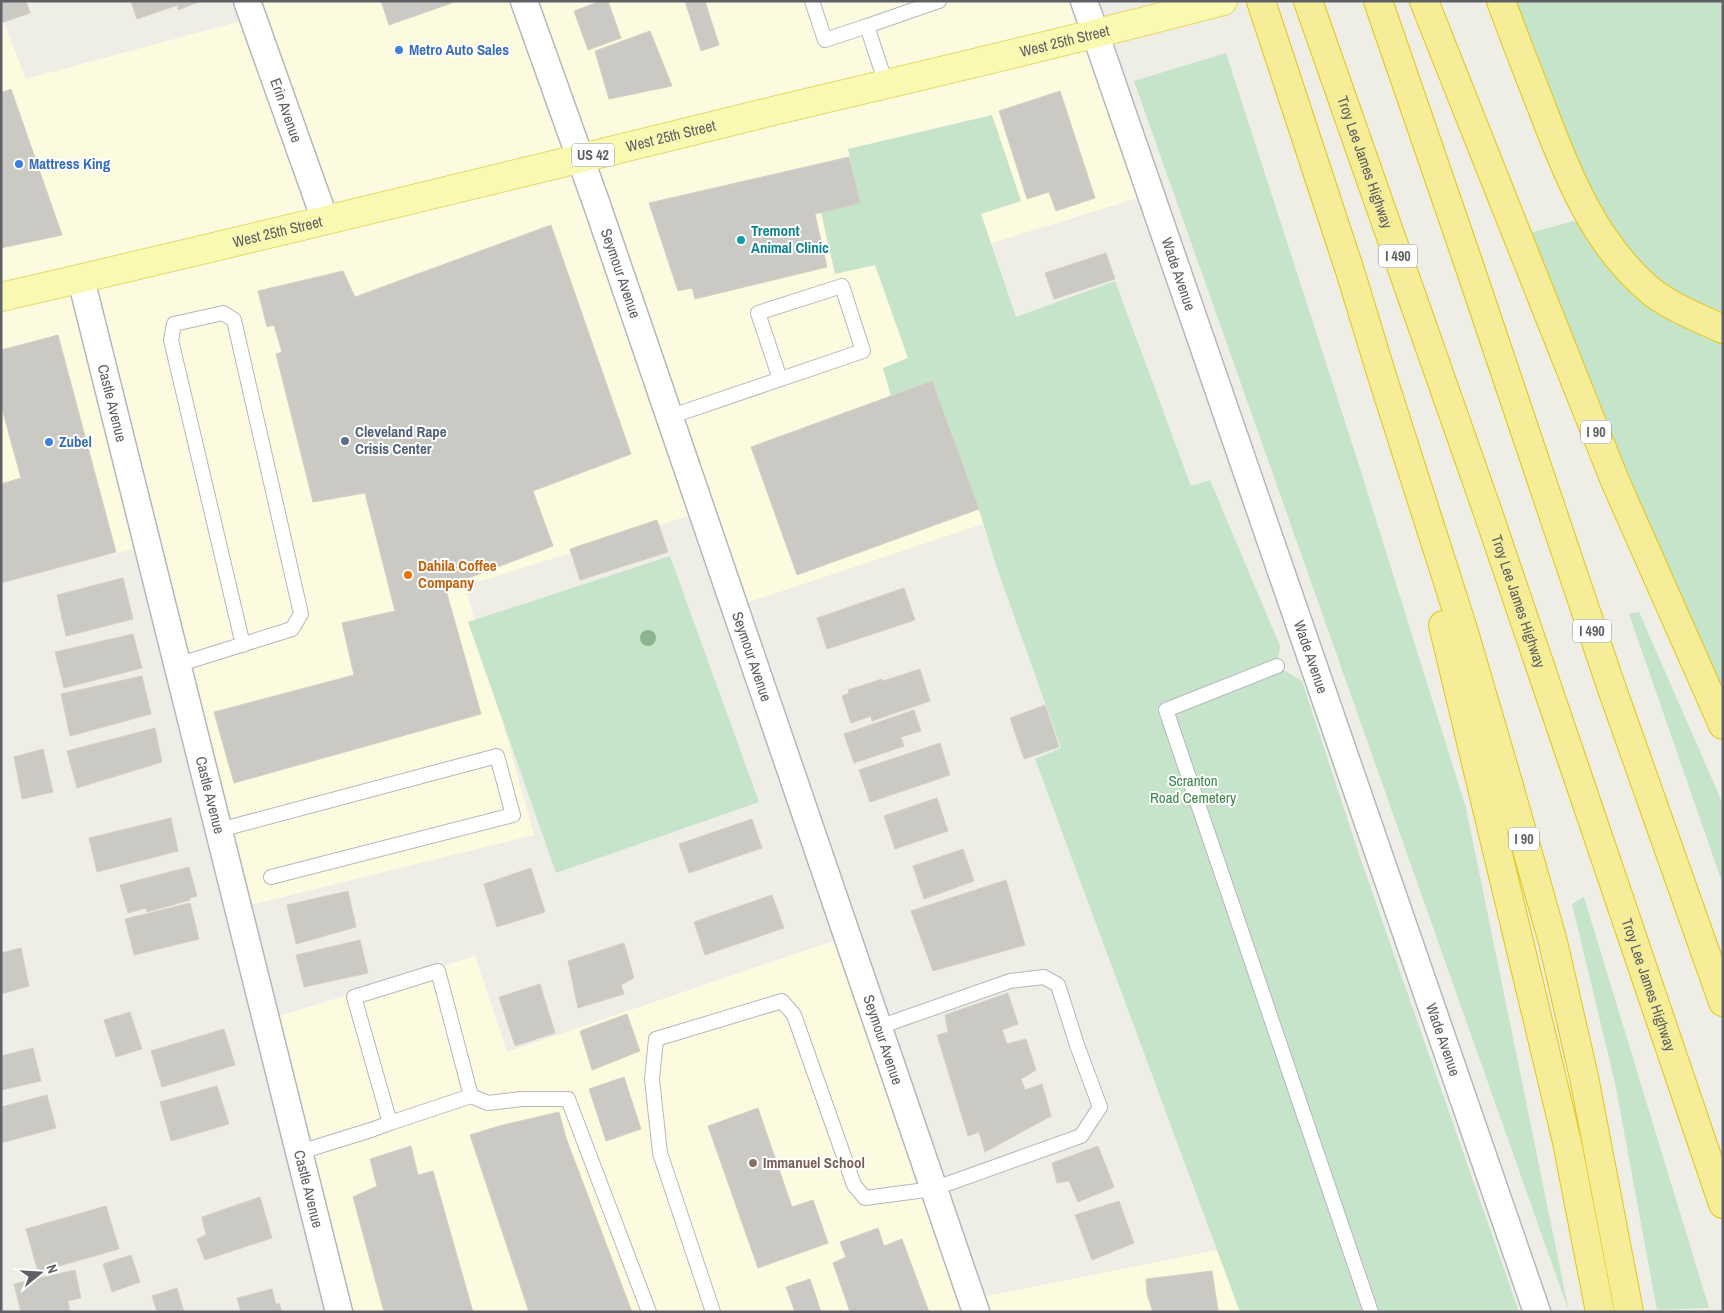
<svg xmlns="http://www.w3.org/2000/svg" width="1724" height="1313" viewBox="0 0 1724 1313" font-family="'Archivo Narrow',sans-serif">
  <rect width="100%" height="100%" fill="#efeee6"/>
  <path fill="#fcfadf" d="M247 1H1084L1151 194 894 273 983 524 734 607 701 512 465 586 534 835 238 908 148 546 1 580V15L26 79 252 18Z
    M848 936 972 1299 1217 1250 1240 1312H339L266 1020 475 956 507 1052Z"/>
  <path fill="#c5e4ca" d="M1501 1H1723V725L1518 236 1589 217Z
    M1226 53 1358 462 1466 808 1569 1312 1134 81Z
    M992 115 1021 201 981 214 1016 317 1115 281 1191 486 1210 480 1280 646 1277 666 1302 681 1361 860 1519 1312H1240L1035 759 1061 748 996 565 979 509 932 381 891 396 883 368 908 358 875 265 835 274 821 212 859 203 848 149Z
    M670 556 759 802 556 873 468 622Z
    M1639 612 1723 804V885L1629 614Z
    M1584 897 1709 1308 1657 1310 1615 1083 1572 904Z"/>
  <path fill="#cbc9c3" stroke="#d3d1c5" d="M1 1H26L30 13 1 23Z
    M131 1H201L178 10V5L137 19Z
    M381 1H451L452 3 389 25Z
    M601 1H608L621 38 588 50 574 11Z
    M685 1H705L719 45 701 51Z
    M650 31 672 86 609 99 595 51Z
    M11 89 62 235 1 248V93Z
    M1060 91 1095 198 1056 211 1049 192 1027 199 999 111Z
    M849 157 860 203 815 214 827 267 695 299 692 288 678 291 649 203Z
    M551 225 631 454 533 491 553 546 445 587 481 714 234 783 214 712 354 675 342 623 395 611 365 493 313 502 276 354 282 352 274 325 267 327 258 291 343 271 355 297Z
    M1106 253 1115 279 1054 299 1045 273Z
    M58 335 116 552 1 583V484L21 478 1 405V350Z
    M932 381 979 509 797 575 751 447Z
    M657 520 668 552 580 580 570 549Z
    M123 578 133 619 66 636 57 595Z
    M904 588 915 620 827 649 817 618Z
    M133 634 142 668 64 688 55 652Z
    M920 669 930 701 872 721 871 716 851 723 842 696 849 693 848 690 882 679 883 681Z
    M142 676 151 714 70 736 61 694Z
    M1045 705 1059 747 1024 759 1010 718Z
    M914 710 921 731 901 737 904 746 854 763 844 734Z
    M155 728 162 762 77 788 67 751Z
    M940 743 950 775 870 802 859 770Z
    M43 749 53 792 22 799 14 757Z
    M937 798 948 831 895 849 884 816Z
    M171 818 178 851 97 872 89 838Z
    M752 819 762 848 689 873 679 844Z
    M963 849 974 881 924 899 913 866Z
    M189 867 197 896 190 898V900L147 912 146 908 128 913 120 885Z
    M531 868 545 912 497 927 484 884Z
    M1006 880 1025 945 933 971 911 911Z
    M348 891 356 927 296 944 287 905Z
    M772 895 784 928 705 955 694 922Z
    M190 903 199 939 134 955 125 919Z
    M360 940 368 973 304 987 296 955Z
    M624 943 634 978 621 985 624 994 578 1008 568 961Z
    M21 948 29 986 1 994V953Z
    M540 984 555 1033 515 1046 499 997Z
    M1008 993 1018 1024 1002 1030 1007 1044 1026 1039 1036 1070 1021 1079 1025 1090 1042 1084 1051 1116 985 1152 979 1132 968 1136 937 1035 948 1032 945 1015Z
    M130 1012 142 1049 116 1057 104 1020Z
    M627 1014 640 1051 592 1070 580 1031Z
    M224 1029 235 1065 162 1087 151 1051Z
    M33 1048 41 1081 1 1090V1056Z
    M624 1077 641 1129 606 1141 589 1089Z
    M217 1086 229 1124 171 1141 160 1102Z
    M47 1095 56 1128 1 1143V1107Z
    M758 1108 792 1207 813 1200 828 1243 758 1268 708 1126Z
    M559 1112 566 1138 632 1312H529L470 1135 499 1126Z
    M411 1146 418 1175 433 1171 473 1312H384L353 1197 377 1186 370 1159Z
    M1098 1146 1114 1187 1078 1202 1069 1181 1057 1183 1052 1163Z
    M260 1197 272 1238 205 1260 197 1239 206 1235 202 1217Z
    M1119 1201 1134 1243 1092 1260 1075 1215Z
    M106 1206 119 1249 38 1272 26 1229Z
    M878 1228 884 1246 902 1239 929 1312H850L833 1263 846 1257 840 1242Z
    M131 1255 140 1282 112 1292 103 1264Z
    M75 1270 81 1298 68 1301 70 1312H21L14 1284Z
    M1212 1271 1218 1310 1210 1312H1153L1147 1294 1146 1279Z
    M810 1279 821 1312H795L786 1287Z
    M177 1288 184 1312H157L152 1296Z
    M272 1289 276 1305 279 1303 282 1312H241L237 1298Z"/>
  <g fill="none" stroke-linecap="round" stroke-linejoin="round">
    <defs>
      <path id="lane" d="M812 1 825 40 867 26
        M886 84 867 26 939 1
        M669 417 863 351 842 286 758 313 780 379
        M177 665 292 629 301 614 234 320 223 313 174 324 171 340 243 645
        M1277 666 1166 710 1371 1312
        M219 830 497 756 513 815 271 877
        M390 1123 471 1096 488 1103 522 1099H568L649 1312
        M300 1152 371 1130 390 1123 354 997 438 971 471 1096
        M713 1312 660 1153 652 1079 656 1039 782 1001 794 1015 854 1185 865 1198 933 1189 1081 1136 1100 1107 1077 1045 1058 985 1044 977 1010 981 879 1027"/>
      <g id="street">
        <path id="s1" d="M247 1 325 220"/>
        <path id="s2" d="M524 1 597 205 976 1312"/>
        <path id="s3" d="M1084 1 1537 1312"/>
        <path id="s4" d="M81 279 339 1312"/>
      </g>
      <g id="primary">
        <path id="s5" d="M1 297C258 238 513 175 769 112 920 76 1072 41 1223 1"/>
      </g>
      <g id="highway">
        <path d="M1261 1 1350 271 1382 376 1463 629 1509 786 1553 942 1584 1077 1629 1312"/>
        <path id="s6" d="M1308 1 1487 510 1723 1204"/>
        <path d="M1378 1 1467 259 1612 689 1723 1002"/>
        <path d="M1424 1 1615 481 1723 725"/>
        <path d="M1501 1C1514 37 1528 72 1542 108 1567 174 1595 245 1652 292 1673 308 1699 318 1723 329"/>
        <path d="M1443 625 1567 1142 1600 1312"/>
      </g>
    </defs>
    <use href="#lane" stroke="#b6b7bc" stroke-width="16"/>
    <use href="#street" stroke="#b6b7bc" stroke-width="29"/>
    <use href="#primary" stroke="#e7d967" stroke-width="30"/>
    <use href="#highway" stroke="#e4c511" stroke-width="30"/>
    <use href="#lane" stroke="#fff" stroke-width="14"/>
    <use href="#street" stroke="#fff" stroke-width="26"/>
    <use href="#primary" stroke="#f9f9b1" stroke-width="28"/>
    <use href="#highway" stroke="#f5ed97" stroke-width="28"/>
  </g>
  <circle fill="#8db491" cx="648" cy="638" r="8"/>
  <g fill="#3f7fe0" stroke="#fff" stroke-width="2">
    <circle cx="399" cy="50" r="5"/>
    <circle cx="19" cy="164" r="5"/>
    <circle cx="49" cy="442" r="5"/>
  </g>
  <circle fill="#0f9aa8" stroke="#fff" stroke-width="2" cx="741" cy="240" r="5"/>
  <circle fill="#5c6f8a" stroke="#fff" stroke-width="2" cx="345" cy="441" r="5"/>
  <circle fill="#e8710a" stroke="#fff" stroke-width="2" cx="408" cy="575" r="5"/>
  <circle fill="#8d6e63" stroke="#fff" stroke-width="2" cx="753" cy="1163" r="5"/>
  <g text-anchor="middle" stroke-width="4" stroke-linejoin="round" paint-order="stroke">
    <g fill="#fff" stroke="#8e9093" stroke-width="1">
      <rect x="572" y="143.5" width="42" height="23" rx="4"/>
      <rect x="1379" y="244.5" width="38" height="23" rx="4"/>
      <rect x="1581" y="420.5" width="30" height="23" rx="4"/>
      <rect x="1573" y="619.5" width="38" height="23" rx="4"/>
      <rect x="1509" y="827.5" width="30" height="23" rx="4"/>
    </g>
    <g font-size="14" font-weight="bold" fill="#5e6065">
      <text x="593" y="160">US 42</text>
      <text x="1398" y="261">I 490</text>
      <text x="1596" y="437">I 90</text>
      <text x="1592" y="636">I 490</text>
      <text x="1524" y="844">I 90</text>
    </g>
    <g font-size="15" fill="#5e6065" stroke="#fff">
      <text dy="5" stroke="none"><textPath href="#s5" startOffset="1094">West 25th Street</textPath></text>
      <text dy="5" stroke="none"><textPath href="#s1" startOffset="116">Erin Avenue</textPath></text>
      <text dy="5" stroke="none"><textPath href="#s5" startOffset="689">West 25th Street</textPath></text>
      <text dy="5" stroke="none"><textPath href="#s6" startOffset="171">Troy Lee James Highway</textPath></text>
      <text dy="5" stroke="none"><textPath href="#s5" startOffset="284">West 25th Street</textPath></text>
      <text dy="5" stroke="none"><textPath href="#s2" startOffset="289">Seymour Avenue</textPath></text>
      <text dy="5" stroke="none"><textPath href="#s3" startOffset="289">Wade Avenue</textPath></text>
      <text dy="5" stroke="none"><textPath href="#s4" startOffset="128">Castle Avenue</textPath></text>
      <text dy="5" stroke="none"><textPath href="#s6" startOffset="636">Troy Lee James Highway</textPath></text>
      <text dy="5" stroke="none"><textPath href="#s2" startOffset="694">Seymour Avenue</textPath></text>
      <text dy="5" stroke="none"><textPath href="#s3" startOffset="694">Wade Avenue</textPath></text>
      <text dy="5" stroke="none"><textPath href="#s4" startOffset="532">Castle Avenue</textPath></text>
      <text dy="5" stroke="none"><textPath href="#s6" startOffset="1041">Troy Lee James Highway</textPath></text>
      <text dy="5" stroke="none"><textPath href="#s2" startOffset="1099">Seymour Avenue</textPath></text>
      <text dy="5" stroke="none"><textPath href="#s3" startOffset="1099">Wade Avenue</textPath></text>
      <text dy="5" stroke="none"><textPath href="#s4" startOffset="938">Castle Avenue</textPath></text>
    </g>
    <g font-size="15" font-weight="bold" fill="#366cbe" stroke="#fff" text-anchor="start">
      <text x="409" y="55">Metro Auto Sales</text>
      <text x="29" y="169">Mattress King</text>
      <text x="59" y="447">Zubel</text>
    </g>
    <g font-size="15" font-weight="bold" fill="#0d838f" stroke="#fff" text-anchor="start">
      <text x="751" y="236">Tremont<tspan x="751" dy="17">Animal Clinic</tspan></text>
    </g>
    <g font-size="15" font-weight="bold" fill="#4e5e75" stroke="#fff" text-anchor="start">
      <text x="355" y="437">Cleveland Rape<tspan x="355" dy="17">Crisis Center</tspan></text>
    </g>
    <g font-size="15" font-weight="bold" fill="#c56008" stroke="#fff" text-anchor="start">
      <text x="418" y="571">Dahila Coffee<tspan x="418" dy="17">Company</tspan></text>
    </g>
    <g font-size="15" fill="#3d854c" stroke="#fff">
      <text x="1193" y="786">Scranton<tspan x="1193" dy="17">Road Cemetery</tspan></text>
    </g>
    <g font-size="15" font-weight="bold" fill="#785e54" stroke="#fff" text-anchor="start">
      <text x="763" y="1168">Immanuel School</text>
    </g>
  </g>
  <rect width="1724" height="1313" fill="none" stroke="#5e6065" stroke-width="5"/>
  <g transform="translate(40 1273) rotate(72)" stroke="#ffffff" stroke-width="4" paint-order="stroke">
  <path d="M0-4L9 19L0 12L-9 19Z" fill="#5e6065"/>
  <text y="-8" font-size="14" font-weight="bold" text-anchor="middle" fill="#5e6065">N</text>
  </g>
</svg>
